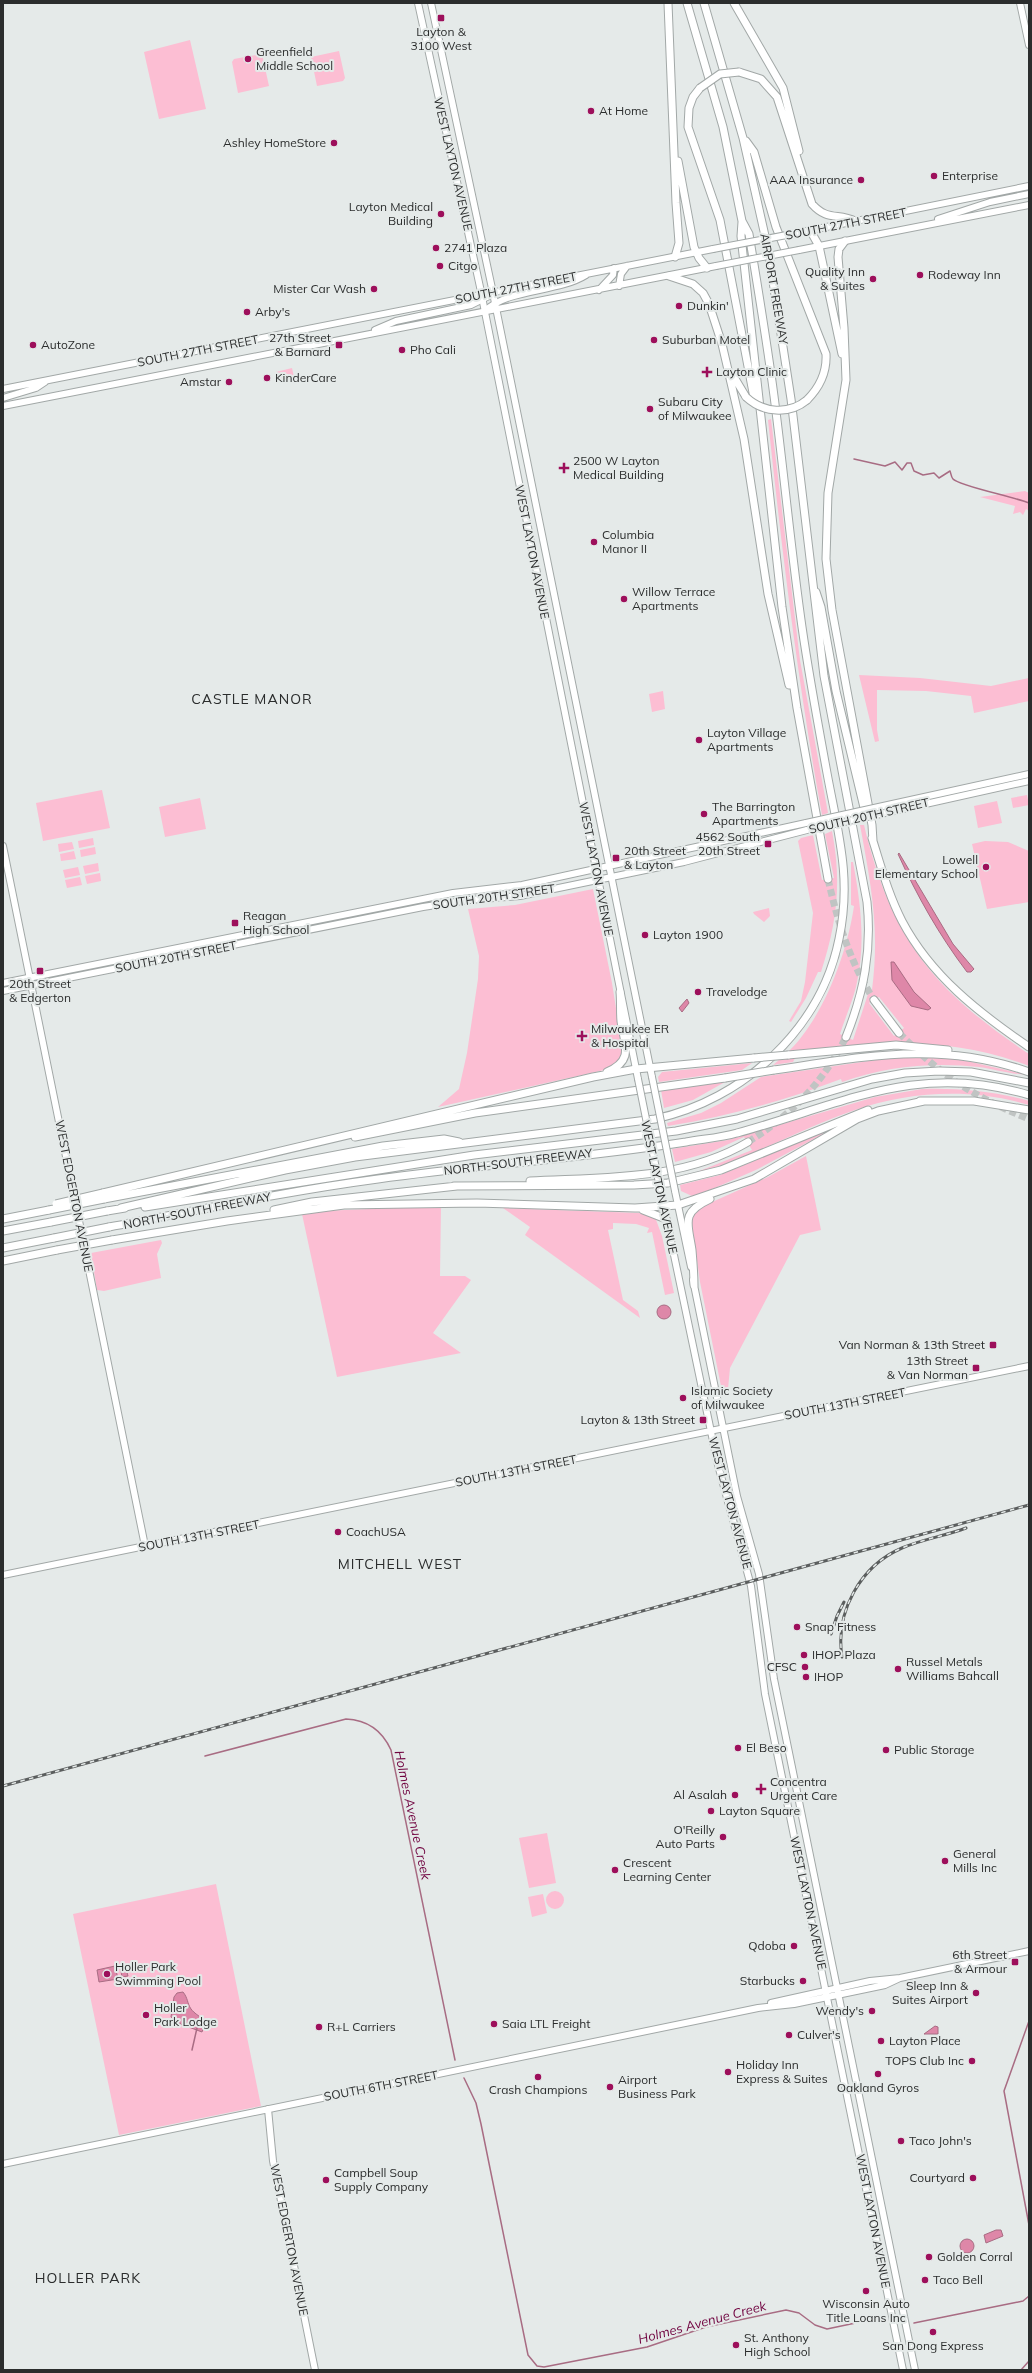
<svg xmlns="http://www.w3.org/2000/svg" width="1032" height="2373" viewBox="0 0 1032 2373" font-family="Mulish,sans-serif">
  <rect width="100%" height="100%" fill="#e5eae9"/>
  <path fill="#fcbed3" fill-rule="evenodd" d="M190 40 206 109 159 119 144 52Z
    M339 51 345 78 343 81 317 86 311 57Z
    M262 54 269 86 238 93 232 62 234 59Z
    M292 368 294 377 277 381 276 372Z
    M771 419 800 660 828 813 822 815C798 684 782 552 768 420Z
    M1025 491 1029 493V511L1026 509 1023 515 1020 512 1013 514 1015 506 980 497Z
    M859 675 920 678 991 686 1029 678V701L974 713 971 696 926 691 877 690V730L879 741 875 742Z
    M663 691 665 709 652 712 649 694Z
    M102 790 110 828 43 841 36 803Z
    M1027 795 1029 805 1013 808 1011 798Z
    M200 798 206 829 165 837 159 807Z
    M997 801 1002 823 978 828 974 806Z
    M860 825H864C891 938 933 990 1029 1054V1066C950 1035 869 1041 787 1053 823 1019 847 954 854 906L851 905V862H853C861 905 866 945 856 987 852 1003 845 1018 840 1034L853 1040 868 994 872 990C880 928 871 885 860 825ZM879 997 904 1028 894 1036 869 1003Z
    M832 831C842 882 837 923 821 972H818L806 998 791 1022 789 1021 801 1001 805 982 813 913 798 841 801 838 813 835 822 880 834 878 825 834Z
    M93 838 94 845 79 848 78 841Z
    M985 841 1008 842 1029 851V902L987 909 972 844Z
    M72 842 74 849 59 852 58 844Z
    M95 847 96 854 81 857 80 850Z
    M74 851 76 859 61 861 60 854Z
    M98 863 99 871 85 874 83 866Z
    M78 867 80 875 65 878 63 870Z
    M100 873 101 881 87 884 85 876Z
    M80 877 82 885 67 888 65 880Z
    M593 889 612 983 623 1053 621 1060 609 1069 438 1107 459 1089 467 1053 478 979 479 956 468 909 515 905Z
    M769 908 770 916 764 922 754 914 753 912Z
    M896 1057 958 1059 1024 1074C1020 1076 988 1068 979 1067 934 1062 886 1066 842 1082L841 1079C784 1101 728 1116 668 1126L667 1123 701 1113 721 1103 761 1077Z
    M795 1058 793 1062 773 1065 779 1060Z
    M752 1063 742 1070 659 1082 658 1077 662 1072Z
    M725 1082 693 1100 664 1108 661 1090Z
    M922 1089C958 1088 991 1091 1026 1100L1029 1101V1105C973 1088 910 1091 855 1110 806 1127 760 1152 711 1170L692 1174 752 1150 744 1137 711 1152 675 1162 672 1149 728 1140 875 1097Z
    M840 1125 758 1169 701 1194 692 1196 681 1191 680 1185 720 1175Z
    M806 1156 821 1230 800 1235 730 1368 728 1389 722 1391 700 1282 691 1217 693 1213 701 1207 768 1177Z
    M441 1206 440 1276H465L471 1280 433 1333 461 1353 337 1377 302 1214 321 1211Z
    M503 1208 639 1213 655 1217 662 1236 674 1293 665 1295 652 1232 647 1233 649 1228 636 1224 613 1223V1229L608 1230 623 1300 638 1311 640 1318 525 1235 530 1227Z
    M161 1240 162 1243 157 1254 161 1278 104 1291 97 1290 91 1253Z
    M547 1833 556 1883 529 1888 519 1838Z
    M216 1884 261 2106 119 2135 73 1914Z
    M546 1900a9 9 0 1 1 18 0a9 9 0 1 1-18 0Z
    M543 1894 547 1913 532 1917 528 1897Z"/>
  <path fill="#de87a8" stroke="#a86c83" d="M899 853 953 944 974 969 971 972H967C939 935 917 896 898 854Z
    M891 962H894L914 992 931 1008 928 1010 911 1006 892 980Z
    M687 999 689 1003 682 1012 679 1008Z
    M657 1312a7 7 0 1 1 14 0a7 7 0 1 1-14 0Z
    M125 1965 128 1976 122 1977 120 1966Z
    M115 1966 118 1979 99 1982 97 1970Z
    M183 1992C188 1998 187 2003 191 2009 198 2018 208 2017 202 2032L178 2023 171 2017 174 1997 177 1993Z
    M935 2026 938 2027V2034H924Z
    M996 2230H1001L1003 2236 986 2243 984 2235Z
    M960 2246a7 7 0 1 1 14 0a7 7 0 1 1-14 0Z"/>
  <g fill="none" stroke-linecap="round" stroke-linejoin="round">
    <path stroke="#a86c83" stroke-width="1.5" d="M854 459 885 466 895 462 902 470 907 463H911L914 471 923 475 934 473 939 478 950 471C951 473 951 477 953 479 959 486 1015 497 1029 503
      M205 1756 346 1719C368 1720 382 1730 391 1750L455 2060
      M1029 2021 1004 2091 1029 2225
      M192 2050 197 2028
      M464 2078 476 2103 481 2124 528 2355 537 2366 544 2367 647 2347 706 2327 786 2310 799 2313 815 2325 827 2329 884 2317
      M914 2323 1013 2303 1023 2301 1029 2296
      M1021 2370 1029 2361"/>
    <path stroke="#c0c4c3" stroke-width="7" stroke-dasharray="7 3.5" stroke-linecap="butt" d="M828 879C838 923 850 962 874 1000
      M899 1033C942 1076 972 1096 1029 1119
      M748 1142C791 1115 823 1083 846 1037"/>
    <defs>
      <path id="secondary" d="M418 3 480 287 638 1079
        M431 3 493 293 652 1077
        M1020 3 1029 45
        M874 808 1029 774
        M876 815 1029 781
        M3 846 145 1546
        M3 983 453 893 522 885 806 823
        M3 991 423 907 469 900 520 896 684 862 807 830
        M675 1191 691 1267
        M661 1193 718 1465 751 1586 765 1694 903 2370
        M693 1280 737 1496 759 1574 774 1679 915 2370
        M3 1575 1029 1366
        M771 2003 870 1981 900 1978 1029 1951
        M268 2109 273 2161 315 2370
        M3 2164 758 2008 794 2004 885 1985 900 1978"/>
      <path id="primary" d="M938 219 990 202 1029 194
        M792 234 1029 186
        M799 250 1029 205
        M619 286 621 274 627 266
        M599 290 613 275 614 268
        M485 311C509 288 557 293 586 275
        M375 330 396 321 471 305 491 295
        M3 389 713 249
        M3 398 36 388 45 382
        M3 406 716 266"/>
      <path id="highway" d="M668 3 676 203 679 243 675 257
        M704 3 743 138 768 249 791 399 824 676 867 902C872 950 864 992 846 1037
        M734 3 783 88 799 151
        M739 72 761 79 777 97 812 204C827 221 838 213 855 221
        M700 88 693 97 689 108 688 127 720 220 755 403
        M746 141 754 152 776 227 826 354C827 372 820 387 807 400
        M678 161 694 247 699 258 707 268
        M742 222 741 236 782 607 797 708 828 879
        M810 230 819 246 842 354
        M845 241 839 249 838 257 844 328 846 380 828 493 826 559 832 610 872 825 873 841
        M669 276 693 284 703 293 709 304 722 344 744 439 768 594 789 685
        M734 377 746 397
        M816 592 821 607 836 691 866 816
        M872 838C881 866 888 894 902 921 931 976 979 1013 1029 1047
        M874 1000 899 1033
        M788 1055 896 1045 948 1050
        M774 1070C865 1057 939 1040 1029 1072
        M607 1072C635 1060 624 1044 621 1021 620 1011 621 1002 620 992
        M920 1101H974L1029 1110
        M355 1137 475 1113 725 1078
        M530 1181C603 1177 682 1181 748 1142
        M454 1186 634 1185 668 1183 721 1170 868 1110
        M103 1193 593 1077 636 1069 754 1058
        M104 1199 383 1146 444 1139 459 1142
        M145 1207 474 1155 676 1131 737 1119 872 1079 905 1073 939 1071 971 1072 1029 1083
        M121 1208 285 1170 355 1157 655 1119C743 1100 821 1029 839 939 852 878 838 833 827 773 818 724 809 676 802 627 791 550 784 473 774 396 767 342 758 288 749 234L742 221 723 127 687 3
        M274 1210 312 1202 457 1186
        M643 1210 666 1219
        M107 1211 125 1208
        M3 1219 49 1210
        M109 1227C199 1210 288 1191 378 1179 480 1165 584 1158 686 1142 702 1139 720 1138 737 1133 841 1105 917 1061 1029 1095
        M3 1231 51 1222
        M112 1240 227 1221 344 1205 477 1203 635 1208 678 1205 754 1179 857 1119 878 1111 924 1101
        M3 1248 54 1238
        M3 1261 57 1250
        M694 1285C694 1274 693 1262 692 1250 688 1223 680 1213 710 1199"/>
    </defs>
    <use href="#secondary" stroke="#a2a8a7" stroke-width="8"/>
    <use href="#primary" stroke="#a2a8a7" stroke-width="8"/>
    <use href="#highway" stroke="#a2a8a7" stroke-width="9"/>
    <use href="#secondary" stroke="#fff" stroke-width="6"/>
    <use href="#primary" stroke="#fff" stroke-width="6"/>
    <use href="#highway" stroke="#fff" stroke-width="7"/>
    <defs>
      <path id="rail" d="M831 1634 837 1616 844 1602
        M842 1657C835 1612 860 1566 902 1548 923 1539 945 1536 966 1528
        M3 1786 1029 1505"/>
    </defs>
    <use href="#rail" stroke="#5b5e5e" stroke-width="3"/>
    <use href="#rail" stroke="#e5eae9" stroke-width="1.5" stroke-dasharray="4.5" stroke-linecap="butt"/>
    <defs>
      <path id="secondary-bridge" d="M806 823 874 808
        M807 830 876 815
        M652 1077 675 1191
        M638 1079 661 1193"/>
      <path id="primary-bridge" d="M713 249 792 234
        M716 266 799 250"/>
      <path id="highway-bridge" d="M700 88 720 74 739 72
        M746 397C763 413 789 415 807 400
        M754 1058 788 1055
        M725 1078 774 1070
        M56 1204 103 1193
        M49 1210 104 1199
        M51 1222 107 1211
        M54 1238 109 1227
        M57 1250 112 1240"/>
    </defs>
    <use href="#secondary-bridge" stroke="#a2a8a7" stroke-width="8" stroke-linecap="butt"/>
    <use href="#primary-bridge" stroke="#a2a8a7" stroke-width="8" stroke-linecap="butt"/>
    <use href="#highway-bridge" stroke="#a2a8a7" stroke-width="9" stroke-linecap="butt"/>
    <use href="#secondary-bridge" stroke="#fff" stroke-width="6"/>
    <use href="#primary-bridge" stroke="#fff" stroke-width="6"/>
    <use href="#highway-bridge" stroke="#fff" stroke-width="7"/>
  </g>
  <g fill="#9d0f5b" stroke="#e5eae9" stroke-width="1.5">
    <rect x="437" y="14" width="8" height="8" rx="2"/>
    <circle cx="248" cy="59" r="4"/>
    <circle cx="591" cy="111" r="4"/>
    <circle cx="334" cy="143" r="4"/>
    <circle cx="934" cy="176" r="4"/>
    <circle cx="861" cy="180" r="4"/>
    <circle cx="441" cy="214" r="4"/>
    <circle cx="436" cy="248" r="4"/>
    <circle cx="440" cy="266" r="4"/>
    <circle cx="920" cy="275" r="4"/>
    <circle cx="873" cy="279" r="4"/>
    <circle cx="374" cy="289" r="4"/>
    <circle cx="679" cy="306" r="4"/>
    <circle cx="247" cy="312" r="4"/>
    <circle cx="654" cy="340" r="4"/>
    <circle cx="33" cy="345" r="4"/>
    <rect x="335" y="341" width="8" height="8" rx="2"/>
    <circle cx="402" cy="350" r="4"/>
    <path d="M705 366h4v4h4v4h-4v4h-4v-4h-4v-4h4z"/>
    <circle cx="267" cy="378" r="4"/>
    <circle cx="229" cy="382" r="4"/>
    <circle cx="650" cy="409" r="4"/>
    <path d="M562 462h4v4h4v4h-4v4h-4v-4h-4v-4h4z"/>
    <circle cx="594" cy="542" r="4"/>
    <circle cx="624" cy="599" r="4"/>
    <circle cx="699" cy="740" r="4"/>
    <circle cx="704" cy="814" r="4"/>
    <rect x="764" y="840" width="8" height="8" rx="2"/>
    <rect x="612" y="854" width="8" height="8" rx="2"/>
    <circle cx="986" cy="867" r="4"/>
    <rect x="231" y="919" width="8" height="8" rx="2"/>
    <circle cx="645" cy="935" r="4"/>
    <rect x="36" y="967" width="8" height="8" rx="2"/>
    <circle cx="698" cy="992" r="4"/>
    <path d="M580 1030h4v4h4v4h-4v4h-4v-4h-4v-4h4z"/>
    <rect x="989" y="1341" width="8" height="8" rx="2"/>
    <rect x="972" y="1364" width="8" height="8" rx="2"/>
    <circle cx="683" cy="1398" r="4"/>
    <rect x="699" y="1416" width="8" height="8" rx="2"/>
    <circle cx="338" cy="1532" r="4"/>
    <circle cx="797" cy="1627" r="4"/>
    <circle cx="804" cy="1655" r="4"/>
    <circle cx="805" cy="1667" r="4"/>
    <circle cx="898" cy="1669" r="4"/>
    <circle cx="806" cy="1677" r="4"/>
    <circle cx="738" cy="1748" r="4"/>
    <circle cx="886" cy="1750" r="4"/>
    <path d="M759 1783h4v4h4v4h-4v4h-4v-4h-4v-4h4z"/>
    <circle cx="735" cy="1795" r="4"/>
    <circle cx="711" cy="1811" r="4"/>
    <circle cx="723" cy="1837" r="4"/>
    <circle cx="945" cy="1861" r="4"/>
    <circle cx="615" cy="1870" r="4"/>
    <circle cx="794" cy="1946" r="4"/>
    <rect x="1011" y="1958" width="8" height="8" rx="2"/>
    <circle cx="107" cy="1974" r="4"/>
    <circle cx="803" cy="1981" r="4"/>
    <circle cx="976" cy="1993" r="4"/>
    <circle cx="872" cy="2011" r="4"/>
    <circle cx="146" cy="2015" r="4"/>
    <circle cx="494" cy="2024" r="4"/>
    <circle cx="319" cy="2027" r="4"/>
    <circle cx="789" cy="2035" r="4"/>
    <circle cx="881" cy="2041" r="4"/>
    <circle cx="972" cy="2061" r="4"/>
    <circle cx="728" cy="2072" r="4"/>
    <circle cx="878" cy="2074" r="4"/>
    <circle cx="538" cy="2077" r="4"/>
    <circle cx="610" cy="2087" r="4"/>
    <circle cx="901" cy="2141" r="4"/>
    <circle cx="973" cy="2178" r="4"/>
    <circle cx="326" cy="2180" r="4"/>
    <circle cx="929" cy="2257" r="4"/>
    <circle cx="925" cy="2280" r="4"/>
    <circle cx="866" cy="2291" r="4"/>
    <circle cx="933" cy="2332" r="4"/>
    <circle cx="736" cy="2345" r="4"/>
  </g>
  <g text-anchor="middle" stroke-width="4" stroke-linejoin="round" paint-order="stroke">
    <g font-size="12" fill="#2b2d2d" stroke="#e5eae9" text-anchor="start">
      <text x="441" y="36" text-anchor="middle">Layton &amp;<tspan x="441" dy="14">3100 West</tspan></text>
      <text x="256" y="56">Greenfield<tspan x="256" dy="14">Middle School</tspan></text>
      <text x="599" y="115">At Home</text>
      <text x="326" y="147" text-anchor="end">Ashley HomeStore</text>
      <text x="942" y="180">Enterprise</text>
      <text x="853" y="184" text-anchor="end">AAA Insurance</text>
      <text x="433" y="211" text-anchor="end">Layton Medical<tspan x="433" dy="14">Building</tspan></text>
      <text x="444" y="252">2741 Plaza</text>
      <text x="448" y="270">Citgo</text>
      <text x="865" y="276" text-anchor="end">Quality Inn<tspan x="865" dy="14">&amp; Suites</tspan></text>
      <text x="928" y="279">Rodeway Inn</text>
      <text x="366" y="293" text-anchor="end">Mister Car Wash</text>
      <text x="687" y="310">Dunkin'</text>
      <text x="255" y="316">Arby's</text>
      <text x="331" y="342" text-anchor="end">27th Street<tspan x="331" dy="14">&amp; Barnard</tspan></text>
      <text x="662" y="344">Suburban Motel</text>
      <text x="41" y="349">AutoZone</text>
      <text x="410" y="354">Pho Cali</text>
      <text x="716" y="376">Layton Clinic</text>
      <text x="275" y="382">KinderCare</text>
      <text x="221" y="386" text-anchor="end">Amstar</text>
      <text x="658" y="406">Subaru City<tspan x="658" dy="14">of Milwaukee</tspan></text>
      <text x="573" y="465">2500 W Layton<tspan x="573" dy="14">Medical Building</tspan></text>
      <text x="602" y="539">Columbia<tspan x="602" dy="14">Manor II</tspan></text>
      <text x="632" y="596">Willow Terrace<tspan x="632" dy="14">Apartments</tspan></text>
      <text x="707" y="737">Layton Village<tspan x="707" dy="14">Apartments</tspan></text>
      <text x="712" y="811">The Barrington<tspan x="712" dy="14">Apartments</tspan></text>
      <text x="760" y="841" text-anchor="end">4562 South<tspan x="760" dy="14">20th Street</tspan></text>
      <text x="624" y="855">20th Street<tspan x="624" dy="14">&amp; Layton</tspan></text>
      <text x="978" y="864" text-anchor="end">Lowell<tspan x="978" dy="14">Elementary School</tspan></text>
      <text x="243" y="920">Reagan<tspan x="243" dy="14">High School</tspan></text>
      <text x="653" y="939">Layton 1900</text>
      <text x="40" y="988" text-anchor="middle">20th Street<tspan x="40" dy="14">&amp; Edgerton</tspan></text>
      <text x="706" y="996">Travelodge</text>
      <text x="591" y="1033">Milwaukee ER<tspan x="591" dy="14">&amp; Hospital</tspan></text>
      <text x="985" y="1349" text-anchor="end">Van Norman &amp; 13th Street</text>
      <text x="968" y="1365" text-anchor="end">13th Street<tspan x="968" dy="14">&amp; Van Norman</tspan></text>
      <text x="691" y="1395">Islamic Society<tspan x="691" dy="14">of Milwaukee</tspan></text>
      <text x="695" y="1424" text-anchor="end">Layton &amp; 13th Street</text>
      <text x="346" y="1536">CoachUSA</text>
      <text x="805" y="1631">Snap Fitness</text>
      <text x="812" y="1659">IHOP Plaza</text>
      <text x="906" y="1666">Russel Metals<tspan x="906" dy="14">Williams Bahcall</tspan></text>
      <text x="797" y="1671" text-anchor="end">CFSC</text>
      <text x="814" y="1681">IHOP</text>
      <text x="746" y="1752">El Beso</text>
      <text x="894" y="1754">Public Storage</text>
      <text x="770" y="1786">Concentra<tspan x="770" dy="14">Urgent Care</tspan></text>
      <text x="727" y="1799" text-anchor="end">Al Asalah</text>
      <text x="719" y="1815">Layton Square</text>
      <text x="715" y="1834" text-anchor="end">O'Reilly<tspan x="715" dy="14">Auto Parts</tspan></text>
      <text x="953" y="1858">General<tspan x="953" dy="14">Mills Inc</tspan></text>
      <text x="623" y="1867">Crescent<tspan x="623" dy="14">Learning Center</tspan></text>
      <text x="786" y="1950" text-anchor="end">Qdoba</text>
      <text x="1007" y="1959" text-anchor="end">6th Street<tspan x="1007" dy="14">&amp; Armour</tspan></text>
      <text x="115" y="1971">Holler Park<tspan x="115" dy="14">Swimming Pool</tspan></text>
      <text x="795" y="1985" text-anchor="end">Starbucks</text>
      <text x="968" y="1990" text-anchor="end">Sleep Inn &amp;<tspan x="968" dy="14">Suites Airport</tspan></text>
      <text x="154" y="2012">Holler<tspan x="154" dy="14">Park Lodge</tspan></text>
      <text x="864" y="2015" text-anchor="end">Wendy's</text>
      <text x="502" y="2028">Saia LTL Freight</text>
      <text x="327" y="2031">R+L Carriers</text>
      <text x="797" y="2039">Culver's</text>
      <text x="889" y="2045">Layton Place</text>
      <text x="964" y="2065" text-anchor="end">TOPS Club Inc</text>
      <text x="736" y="2069">Holiday Inn<tspan x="736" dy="14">Express &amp; Suites</tspan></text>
      <text x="618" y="2084">Airport<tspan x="618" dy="14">Business Park</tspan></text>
      <text x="878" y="2092" text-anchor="middle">Oakland Gyros</text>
      <text x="538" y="2094" text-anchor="middle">Crash Champions</text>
      <text x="909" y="2145">Taco John's</text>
      <text x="334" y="2177">Campbell Soup<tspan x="334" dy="14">Supply Company</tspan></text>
      <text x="965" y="2182" text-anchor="end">Courtyard</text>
      <text x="937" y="2261">Golden Corral</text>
      <text x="933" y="2284">Taco Bell</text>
      <text x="866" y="2308" text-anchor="middle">Wisconsin Auto<tspan x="866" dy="14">Title Loans Inc</tspan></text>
      <text x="744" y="2342">St. Anthony<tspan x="744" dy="14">High School</tspan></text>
      <text x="933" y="2350" text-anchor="middle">San Dong Express</text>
    </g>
    <g font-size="12" fill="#2b2d2d" stroke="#e5eae9">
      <text transform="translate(453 164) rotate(77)" y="4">WEST LAYTON AVENUE</text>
      <text transform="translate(846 224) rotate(-11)" y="4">SOUTH 27TH STREET</text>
      <text transform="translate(516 288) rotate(-11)" y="4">SOUTH 27TH STREET</text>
      <text transform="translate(774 289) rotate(80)" y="4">AIRPORT FREEWAY</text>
      <text transform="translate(198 351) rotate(-11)" y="4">SOUTH 27TH STREET</text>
      <text transform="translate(532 552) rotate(79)" y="4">WEST LAYTON AVENUE</text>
      <text transform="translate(869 816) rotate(-13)" y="4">SOUTH 20TH STREET</text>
      <text transform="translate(596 869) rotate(79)" y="4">WEST LAYTON AVENUE</text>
      <text transform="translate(494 897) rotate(-8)" y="4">SOUTH 20TH STREET</text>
      <text transform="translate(176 957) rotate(-11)" y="4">SOUTH 20TH STREET</text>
      <text transform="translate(518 1162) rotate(-7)" y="4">NORTH-SOUTH FREEWAY</text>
      <text transform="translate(659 1187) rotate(78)" y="4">WEST LAYTON AVENUE</text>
      <text transform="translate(74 1196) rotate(79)" y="4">WEST EDGERTON AVENUE</text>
      <text transform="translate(197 1211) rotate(-11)" y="4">NORTH-SOUTH FREEWAY</text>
      <text transform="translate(845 1404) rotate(-11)" y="4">SOUTH 13TH STREET</text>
      <text transform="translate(516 1471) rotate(-11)" y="4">SOUTH 13TH STREET</text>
      <text transform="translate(730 1503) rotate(75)" y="4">WEST LAYTON AVENUE</text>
      <text transform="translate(199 1536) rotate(-11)" y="4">SOUTH 13TH STREET</text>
      <text transform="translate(808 1903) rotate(78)" y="4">WEST LAYTON AVENUE</text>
      <text transform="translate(381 2086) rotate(-11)" y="4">SOUTH 6TH STREET</text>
      <text transform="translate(873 2221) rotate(79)" y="4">WEST LAYTON AVENUE</text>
      <text transform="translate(289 2240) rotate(79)" y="4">WEST EDGERTON AVENUE</text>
    </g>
    <g font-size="13" font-style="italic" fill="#6f013e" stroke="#e5eae9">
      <text transform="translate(413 1815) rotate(78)" y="5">Holmes Avenue Creek</text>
      <text transform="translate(702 2322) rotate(-15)" y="5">Holmes Avenue Creek</text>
    </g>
    <g font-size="14" letter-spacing="1" fill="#2b2d2d" stroke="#e5eae9">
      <text x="252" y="704">CASTLE MANOR</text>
      <text x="400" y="1569">MITCHELL WEST</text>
      <text x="88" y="2283">HOLLER PARK</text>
    </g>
  </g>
  <rect width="1032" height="2373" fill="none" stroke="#2b2d2d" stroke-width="8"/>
</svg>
